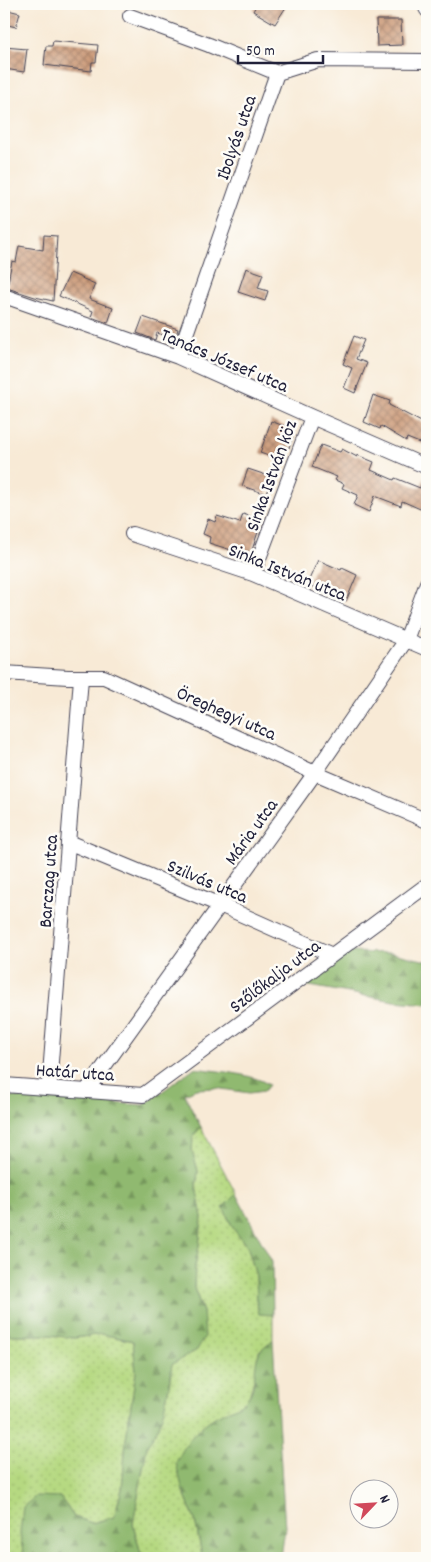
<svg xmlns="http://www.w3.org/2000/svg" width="431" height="1562" viewBox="0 0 431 1562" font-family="Dekko,sans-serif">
  <defs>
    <pattern id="grass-dots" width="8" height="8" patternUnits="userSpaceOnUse" patternTransform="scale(1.25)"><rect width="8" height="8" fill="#b6d981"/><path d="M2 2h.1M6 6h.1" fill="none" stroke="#9cba70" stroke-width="1.8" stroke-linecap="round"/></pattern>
    <pattern id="forest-firs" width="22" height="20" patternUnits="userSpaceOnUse" patternTransform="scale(1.25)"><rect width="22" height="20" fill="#90b96f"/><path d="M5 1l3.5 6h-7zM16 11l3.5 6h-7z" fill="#75965c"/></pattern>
    <pattern id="building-cross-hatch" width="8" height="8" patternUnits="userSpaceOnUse" patternTransform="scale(1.25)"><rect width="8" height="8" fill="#cc9b7a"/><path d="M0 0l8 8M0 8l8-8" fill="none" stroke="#a57e65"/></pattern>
  </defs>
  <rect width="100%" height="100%" fill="#fdfcf7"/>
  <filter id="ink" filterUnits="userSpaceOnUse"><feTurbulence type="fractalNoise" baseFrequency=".02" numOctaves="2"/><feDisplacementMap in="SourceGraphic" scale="10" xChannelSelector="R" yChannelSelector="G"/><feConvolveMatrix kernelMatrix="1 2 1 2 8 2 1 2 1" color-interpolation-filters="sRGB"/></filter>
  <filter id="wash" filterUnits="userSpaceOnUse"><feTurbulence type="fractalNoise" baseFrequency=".0096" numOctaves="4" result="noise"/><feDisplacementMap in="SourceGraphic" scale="20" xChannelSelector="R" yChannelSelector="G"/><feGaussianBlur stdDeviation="1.12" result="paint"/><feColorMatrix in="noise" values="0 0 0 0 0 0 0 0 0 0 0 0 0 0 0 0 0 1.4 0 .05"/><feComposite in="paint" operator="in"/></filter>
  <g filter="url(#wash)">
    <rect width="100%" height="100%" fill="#f8ead6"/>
    <path fill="url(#grass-dots)" stroke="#6c7e5e" d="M201 1127 236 1194 223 1207 233 1228 248 1248 256 1276 257 1303 259 1313 273 1315V1340L259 1351 254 1379 249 1397 239 1406 215 1417 183 1491 195 1520 202 1555 201 1558H142L133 1524 147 1446 159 1426 169 1387 171 1364 197 1350 203 1312 194 1288 195 1266 199 1246 202 1217 196 1187 198 1171 192 1151 193 1136Z
      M102 1334 133 1341 136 1372 126 1440 122 1489 114 1517 92 1523 74 1517 60 1497 20 1533 24 1558H4V1335H50L74 1338Z"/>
    <path fill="url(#forest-firs)" stroke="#596e55" d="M348 952 392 953 427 961V1004L394 1001 304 985Z
      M194 1068C214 1071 253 1073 269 1085L264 1091 249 1093 215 1088 196 1089 185 1094 190 1106 201 1127 193 1136 192 1151 198 1171 196 1187 202 1217 199 1246 195 1266 194 1288 203 1312 205 1336 197 1350 172 1364 169 1387 164 1409 159 1426 147 1446 133 1524 142 1558H24L20 1533 23 1507 36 1496 60 1497 74 1517 92 1523 114 1517 122 1489 126 1439 136 1372 133 1341 102 1334 74 1338 50 1335H4V1096L144 1105Z
      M236 1194 272 1262 273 1315 259 1314 257 1303 256 1276 248 1248 233 1228 223 1207Z
      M273 1340 285 1528 281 1558H201L202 1555 195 1520 183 1491 176 1463C185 1444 196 1428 215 1417 226 1410 240 1408 248 1398 257 1386 253 1366 259 1353 261 1348 269 1343 273 1340Z"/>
    <g id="blocks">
      <path fill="url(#building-cross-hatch)" d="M257 4H288L275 24 253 11Z
        M4 9 20 13 16 27 4 24Z
        M376 20H401L402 45 377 46Z
        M53 41 98 45 96 62H92L91 71 44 65 46 46H52Z
        M4 47 27 49 24 72 4 69Z
        M44 235 57 236 53 301 35 297 7 288 12 261 16 262 19 246 43 250Z
        M246 268 263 274 258 288 268 291 265 301 238 292Z
        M70 273 95 284 89 299 113 308 108 323 91 317 93 311 59 296Z
        M143 317 178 329 175 339 157 333 155 340 137 333Z
        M354 336 364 340 356 359 367 363 355 393 344 388 352 368 343 364Z
        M373 395 390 401 389 405 427 425V446L407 438 406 441 381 426 380 429 364 422Z
        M271 421 289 428 287 433 293 435 289 448 282 445 277 459 260 453Z
        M321 445 340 452 342 449 357 457V455L374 462 371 470 394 480 395 478 420 488 425 475 427 476V512L402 501 401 506 375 496 369 512 354 505 358 495 342 488 344 484 335 480 337 477 312 467Z
        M248 469 272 477 266 494 242 486Z
        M243 514 262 520 250 556 209 543 210 537 203 534 208 519 215 522 217 516 240 523Z
        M318 560 341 570 342 568 357 575 346 601 307 584Z"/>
    </g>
  </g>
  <g filter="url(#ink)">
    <use href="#blocks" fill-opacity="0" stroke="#424052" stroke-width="1"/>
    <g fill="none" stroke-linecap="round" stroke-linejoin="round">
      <defs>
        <path id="minor" d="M424 4 427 10
          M130 16 209 45 277 73
          M4 296 178 357 312 417 427 467
          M178 357 277 73 318 60 427 61
          M132 534 253 574 427 649
          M253 574 312 417
          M4 673 68 677H104L315 773 427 821
          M68 842 220 905 332 955
          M4 1085 143 1095 427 885
          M49 1087 81 678
          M87 1090 315 773 406 640 427 583"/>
      </defs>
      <use href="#minor" stroke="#424052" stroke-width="16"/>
      <use href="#minor" stroke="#fff" stroke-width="14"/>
    </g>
  </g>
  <g text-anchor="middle" stroke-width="5" stroke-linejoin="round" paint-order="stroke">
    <g font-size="19" fill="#22223b" stroke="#fdfcf7">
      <text transform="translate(235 137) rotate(-71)" y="7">Ibolyás utca</text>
      <text transform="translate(225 359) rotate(23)" y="7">Tanács József utca</text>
      <text transform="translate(270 475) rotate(-70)" y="7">Sinka István köz</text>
      <text transform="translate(288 571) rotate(22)" y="7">Sinka István utca</text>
      <text transform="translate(227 712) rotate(24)" y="7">Öreghegyi utca</text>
      <text transform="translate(250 831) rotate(-54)" y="7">Mária utca</text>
      <text transform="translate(208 880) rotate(23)" y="7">Szilvás utca</text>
      <text transform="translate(47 881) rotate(-86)" y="7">Barczag utca</text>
      <text transform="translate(274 975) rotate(-37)" y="7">Szőlőkalja utca</text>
      <text transform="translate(75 1071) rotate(4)" y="7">Határ utca</text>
    </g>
  </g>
  <rect width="431" height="1562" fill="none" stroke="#fdfcf7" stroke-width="20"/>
  <g transform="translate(374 1504) rotate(65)"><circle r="24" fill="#fdfcf7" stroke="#a5a5ac"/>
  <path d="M0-4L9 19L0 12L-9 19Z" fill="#d1495b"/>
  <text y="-8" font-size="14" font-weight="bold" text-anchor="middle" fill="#22223b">N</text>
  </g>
  <path d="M238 55v8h85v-8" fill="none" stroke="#22223b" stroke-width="2.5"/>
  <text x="246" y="55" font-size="15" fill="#22223b" stroke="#fdfcf7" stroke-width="4" paint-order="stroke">50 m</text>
</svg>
